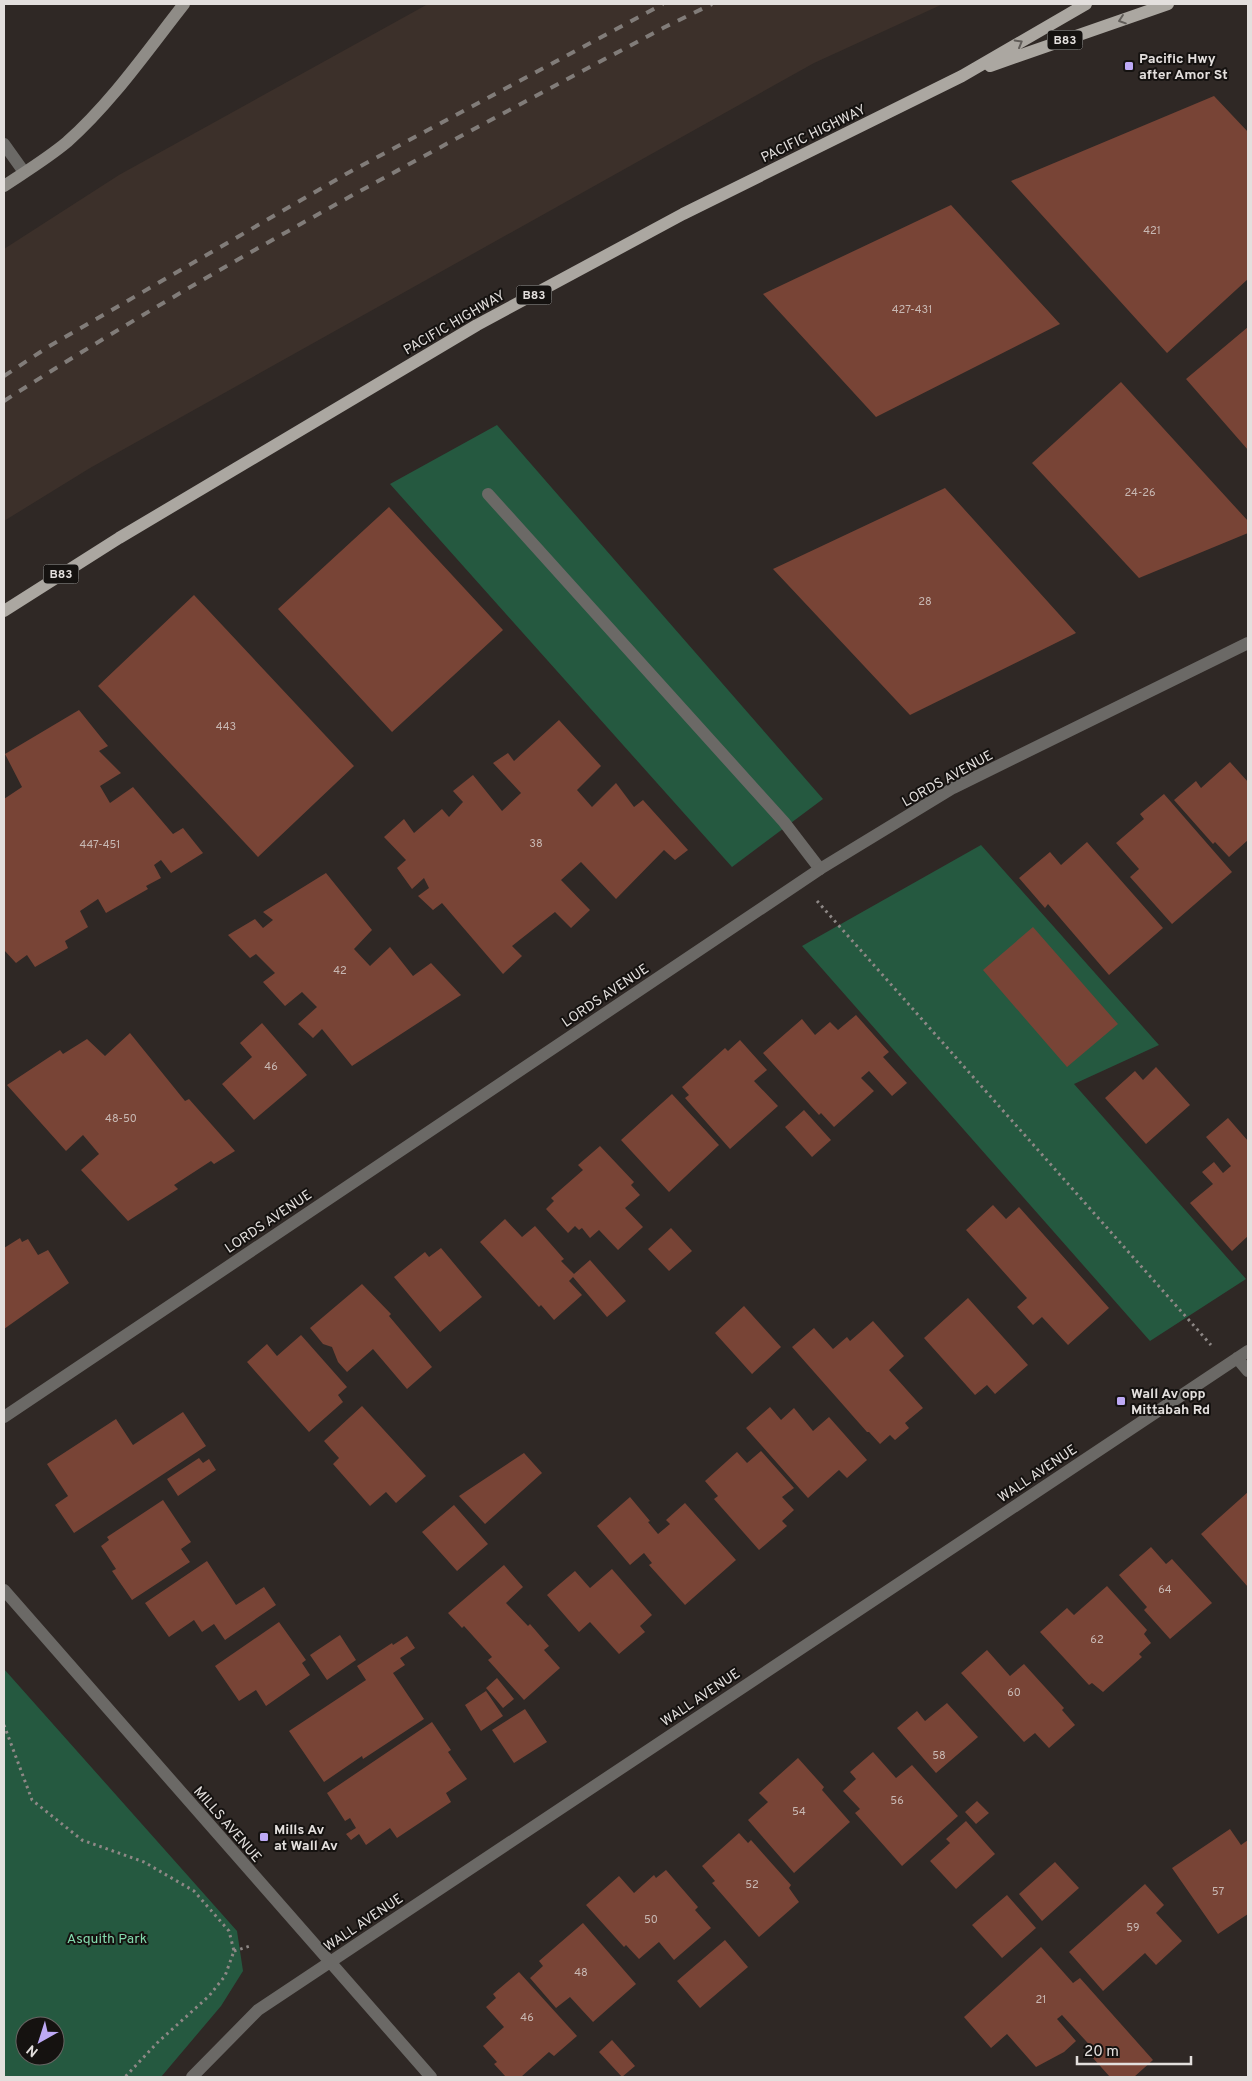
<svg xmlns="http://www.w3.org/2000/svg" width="1252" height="2081" viewBox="0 0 1252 2081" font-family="Overpass,sans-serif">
  <rect width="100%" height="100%" fill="#2f2825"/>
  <path fill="#3c302a" d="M428 4H943L814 63 90 468 4 521V249L119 175Z"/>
  <path fill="#255940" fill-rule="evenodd" d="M497 425 823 799 732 867 390 484Z
    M981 845 1159 1045 1074 1084 1246 1279 1150 1341 802 946Z
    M4 1669 237 1931 243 1971 221 2006 161 2077H4ZM25 2026H55V2056H25Z"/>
  <path fill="#784436" d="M1214 96 1248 132V279L1167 353 1011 181Z
    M951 205 1060 324 876 417 763 294Z
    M1248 327V450L1186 379Z
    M1121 382 1248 521V533L1139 578 1032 463Z
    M945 488 1076 633 910 715 773 569Z
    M389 507 503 630 392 732 278 609Z
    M194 595 354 766 258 857 98 686Z
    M79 710 108 746 99 751 121 773 100 786 110 803 133 787 173 834 183 828 203 853 171 873 161 860 154 865 161 878 146 886 148 889 106 913 98 899 80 911 88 927 65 941 68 948 35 967 27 955 16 963 4 950V799L22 787 5 754Z
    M559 720 601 766 577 790 592 807 616 783 634 807 643 800 688 850 675 860 664 850 616 899 581 862 561 880 590 910 571 928 555 912 512 946 522 956 503 974 442 903 433 910 418 896 429 888 424 878 412 889 397 868 406 860 384 837 404 819 414 833 442 809 449 817 463 802 453 791 473 775 502 811 521 793 493 763 508 753 514 761Z
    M1230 762 1248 782V840L1229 857 1215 842 1213 844 1174 800 1196 781 1201 788Z
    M1164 794 1232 872 1172 924 1130 877 1139 869 1116 843 1144 819 1140 814Z
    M1087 842 1163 928 1109 975 1048 904 1045 908 1019 878 1050 852 1061 865Z
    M326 873 372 930 354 949 370 966 390 947 413 976 431 963 461 995 352 1066 322 1029 313 1038 298 1024 317 1007 302 992 285 1006 263 982 275 973 256 954 250 958 228 935 255 919 263 928 273 920 263 912Z
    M1033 927 1118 1024 1067 1067 983 970Z
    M856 1015 889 1052 883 1057 907 1083 892 1096 869 1071 861 1078 874 1091 834 1127 821 1113 819 1115 763 1053 802 1019 815 1035 830 1022 838 1030Z
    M262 1023 307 1075 254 1120 222 1084 252 1057 240 1043Z
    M130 1033 185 1101 189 1099 235 1151 214 1164 211 1161 174 1185 178 1189 128 1221 81 1170 99 1154 83 1135 66 1151 7 1085 60 1050 63 1054 87 1039 105 1056Z
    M740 1040 767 1070 754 1081 778 1106 730 1149 685 1098 689 1095 682 1087 725 1048 728 1051Z
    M1156 1067 1190 1105 1146 1144 1105 1098 1135 1071 1143 1080Z
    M672 1094 719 1145 669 1192 621 1140Z
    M804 1110 831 1140 812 1157 785 1127Z
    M1228 1118 1248 1141V1236L1232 1251 1190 1203 1213 1184 1202 1172 1214 1162 1223 1173 1231 1166 1206 1137Z
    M600 1146 634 1182 631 1185 640 1195 625 1208 643 1227 618 1250 599 1230 590 1238 582 1228 579 1230 575 1226 568 1233 546 1209 554 1201 551 1198 583 1170 578 1165Z
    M993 1205 1006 1219 1019 1207 1109 1308 1068 1345 1042 1317 1033 1325 1017 1307 1027 1298 966 1230Z
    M505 1219 522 1237 535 1226 564 1259 561 1261 574 1274 590 1260 626 1301 607 1317 573 1277 569 1281 582 1295 554 1320 541 1305 539 1307 480 1242Z
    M671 1228 692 1251 669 1271 648 1249Z
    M20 1238 22 1242 28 1239 38 1255 48 1250 69 1283 4 1329V1248Z
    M441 1248 482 1297 440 1332 394 1277 425 1252 429 1257Z
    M362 1284 391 1314 389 1316 432 1367 407 1389 373 1349 347 1372 338 1362 332 1347 323 1344 310 1328Z
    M968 1298 1028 1365 995 1394 987 1385 975 1395 924 1338Z
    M744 1306 781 1347 752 1374 715 1333Z
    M873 1321 904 1356 889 1370 923 1408 905 1423 909 1428 895 1440 890 1435 880 1444 869 1432H867L792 1347 814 1328 833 1349 847 1337 850 1341Z
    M301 1335 347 1387 338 1395 343 1402 309 1432 247 1362 267 1344 277 1356Z
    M362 1406 426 1476 396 1503 386 1492 370 1506 333 1464 339 1458 324 1441Z
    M770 1407 781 1420 794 1408 813 1431 829 1417 867 1460 847 1478 839 1470 808 1498 746 1428Z
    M183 1412 206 1446 74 1533 55 1505 68 1496 47 1464 116 1419 133 1445Z
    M761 1451 794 1488 782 1497 794 1510 782 1521 787 1526 759 1550 714 1499 718 1496 705 1481 737 1452 747 1463Z
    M524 1453 542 1473 485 1524 459 1496Z
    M199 1458 203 1463 209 1459 216 1470 178 1496 167 1479Z
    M1248 1492V1587L1201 1534Z
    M630 1497 650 1521 648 1522 658 1534 670 1524 666 1520 685 1503 736 1560 685 1605 649 1565 652 1563 644 1553 630 1565 597 1526Z
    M163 1500 191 1542 181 1549 190 1562 132 1600 112 1571 116 1569 101 1546 109 1540 107 1537Z
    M454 1505 488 1544 457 1571 422 1532Z
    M1151 1547 1166 1564 1172 1559 1212 1603 1170 1639 1144 1610 1147 1607 1119 1575Z
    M207 1561 236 1605 264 1587 276 1605 225 1640 214 1624 202 1632 194 1620 169 1637 145 1603Z
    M504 1565 523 1587 506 1603 528 1626 530 1624 549 1646 544 1650 560 1668 524 1700 488 1660 492 1657 464 1626 462 1628 448 1613Z
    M612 1569 652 1615 640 1626 645 1632 619 1654 590 1622 579 1632 547 1595 575 1571 590 1588Z
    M1107 1586 1147 1630 1144 1634 1151 1643 1139 1654 1142 1657 1103 1692 1092 1683 1089 1685 1040 1632 1067 1608 1074 1615Z
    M279 1622 306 1660 302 1663 310 1675 266 1706 256 1690 239 1701 215 1666Z
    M340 1635 356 1660 327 1680 310 1655Z
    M407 1636 415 1648 400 1658 405 1665 393 1673 424 1719 363 1759 362 1756 324 1782 289 1731 366 1680 357 1666 392 1643 393 1645Z
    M987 1650 1010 1676 1024 1664 1064 1708 1062 1710 1075 1725 1049 1748 1035 1733 1024 1742 961 1673Z
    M497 1678 514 1699 503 1708 486 1688Z
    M486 1691 503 1716 481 1731 465 1705Z
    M947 1703 978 1737 936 1773 897 1728 917 1711 925 1721Z
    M525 1709 547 1742 514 1763 492 1730Z
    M432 1722 451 1750 448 1752 467 1779 446 1793 451 1802 397 1838 390 1828 366 1845 359 1834 351 1840 346 1834 356 1828 350 1818 345 1821 327 1793Z
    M873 1752 896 1778 912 1765 958 1816 902 1866 855 1813 860 1809 843 1791 856 1779 850 1772Z
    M798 1758 824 1787 822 1790 850 1822 794 1873 748 1820 768 1802 759 1793Z
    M977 1801 989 1813 976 1824 965 1812Z
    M966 1821 995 1854 956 1889 930 1861 950 1843 946 1839Z
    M1230 1829 1241 1845 1248 1840V1914L1218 1934 1172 1868Z
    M739 1833 748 1843 751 1840 791 1885 789 1888 799 1902 759 1937 712 1883 715 1881 702 1866Z
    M1055 1862 1079 1888 1042 1921 1019 1894Z
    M666 1870 698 1907 695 1910 711 1928 674 1960 659 1942 639 1959 626 1945 624 1947 586 1905 619 1876 634 1893 654 1875 656 1878Z
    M1145 1884 1164 1905 1156 1913 1182 1941 1156 1965 1145 1953 1103 1991 1069 1952Z
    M1007 1895 1036 1928 1002 1958 972 1925Z
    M583 1923 636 1984 593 2022 570 1997 556 2008 530 1978 543 1966 539 1961Z
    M725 1940 748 1967 700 2008 677 1981Z
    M1041 1947 1073 1983 1080 1978 1153 2060 1134 2077H1110L1093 2058 1097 2053 1062 2015 1057 2019 1076 2041 1064 2052 1036 2067 1007 2034 991 2048 964 2017Z
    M519 1972 577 2036 554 2056 549 2052 521 2077H506L494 2064 497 2062 483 2046 504 2027 486 2007 496 1998 493 1994Z
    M612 2040 635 2066 622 2077 599 2052Z"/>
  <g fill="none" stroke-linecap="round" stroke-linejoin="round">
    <path stroke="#8e8886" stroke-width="3" stroke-dasharray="2.5 4" stroke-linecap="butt" d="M817 901 1211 1345
      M4 1725 32 1800 82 1840 144 1862 194 1891 229 1931 234 1951 225 1976 209 1996 157 2043 125 2077
      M234 1951 250 1946"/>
    <path stroke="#6b6966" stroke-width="12" d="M488 494 784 822 820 869"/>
    <path stroke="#6b6966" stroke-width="12" d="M4 144 24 172
      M1237 1358 1248 1371
      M4 1417 820 869 953 788 1248 643
      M4 1590 431 2077
      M192 2077 258 2010 1248 1351"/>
    <path stroke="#8f8c87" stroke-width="12" d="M4 186C25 172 48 158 67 142 112 102 147 51 184 4"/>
    <path stroke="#aba7a1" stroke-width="12" d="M990 66 1168 4
      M4 611 119 538 477 325 683 214 962 76 1086 4"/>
    <path stroke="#817c79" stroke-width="4" stroke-dasharray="9 9" stroke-linecap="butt" d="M4 376 48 347 346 174 663 4
      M4 401C217 264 442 146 665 27L712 4"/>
  </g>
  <defs><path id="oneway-chevron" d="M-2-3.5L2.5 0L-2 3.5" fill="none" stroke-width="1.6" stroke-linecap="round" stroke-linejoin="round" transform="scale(1.25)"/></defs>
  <g stroke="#605c58">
    <use href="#oneway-chevron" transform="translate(1122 20) rotate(161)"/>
    <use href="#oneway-chevron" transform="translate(1019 43) rotate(-30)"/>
  </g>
  <g fill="#bda9f5" stroke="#151210" stroke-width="2">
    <rect x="1124" y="61" width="10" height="10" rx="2.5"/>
    <rect x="1116" y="1396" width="10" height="10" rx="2.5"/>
    <rect x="259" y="1832" width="10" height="10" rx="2.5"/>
  </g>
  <g text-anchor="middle" stroke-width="4" stroke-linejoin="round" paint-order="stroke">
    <g font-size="11" fill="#c8b8b3">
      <text x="1152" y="234">421</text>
      <text x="912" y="313">427-431</text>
      <text x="1140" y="496">24-26</text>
      <text x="925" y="605">28</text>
      <text x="226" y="730">443</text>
      <text x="536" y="847">38</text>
      <text x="100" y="848">447-451</text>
      <text x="340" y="974">42</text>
      <text x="271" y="1070">46</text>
      <text x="121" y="1122">48-50</text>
      <text x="1165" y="1593">64</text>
      <text x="1097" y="1643">62</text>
      <text x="1014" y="1696">60</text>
      <text x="939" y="1759">58</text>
      <text x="897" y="1804">56</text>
      <text x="799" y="1815">54</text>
      <text x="752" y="1888">52</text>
      <text x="1218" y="1895">57</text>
      <text x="651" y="1923">50</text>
      <text x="1133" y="1931">59</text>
      <text x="581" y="1976">48</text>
      <text x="1041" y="2003">21</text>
      <text x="527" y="2021">46</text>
    </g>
    <g fill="#151210" stroke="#a5a2a0" stroke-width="1">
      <rect x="1047.5" y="30.5" width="35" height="19" rx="4"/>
      <rect x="516.5" y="285.5" width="35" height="19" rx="4"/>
      <rect x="43.5" y="564.5" width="35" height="19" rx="4"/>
    </g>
    <g font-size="12" font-weight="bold" fill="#e3dfdd">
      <text x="1065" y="44">B83</text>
      <text x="534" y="299">B83</text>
      <text x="61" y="578">B83</text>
    </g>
    <g font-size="14" font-weight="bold" fill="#e3dfdd" stroke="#151210" text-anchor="start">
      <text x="1139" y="63">Pacific Hwy<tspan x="1139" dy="16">after Amor St</tspan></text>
      <text x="1131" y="1398">Wall Av opp<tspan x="1131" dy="16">Mittabah Rd</tspan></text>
      <text x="274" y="1834">Mills Av<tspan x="274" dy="16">at Wall Av</tspan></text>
    </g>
    <g font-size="14" fill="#e3dfdd" stroke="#151210">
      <text transform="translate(813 133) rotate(-26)" y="5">PACIFIC HIGHWAY</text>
      <text transform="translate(454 322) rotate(-30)" y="5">PACIFIC HIGHWAY</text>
      <text transform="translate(947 778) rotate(-29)" y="5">LORDS AVENUE</text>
      <text transform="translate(605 995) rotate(-34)" y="5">LORDS AVENUE</text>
      <text transform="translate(268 1221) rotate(-34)" y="5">LORDS AVENUE</text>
      <text transform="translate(1037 1473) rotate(-34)" y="5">WALL AVENUE</text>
      <text transform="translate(700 1697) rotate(-34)" y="5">WALL AVENUE</text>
      <text transform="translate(228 1824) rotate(49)" y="5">MILLS AVENUE</text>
      <text transform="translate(363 1922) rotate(-34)" y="5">WALL AVENUE</text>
    </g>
    <g font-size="14" fill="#84dbae" stroke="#151210">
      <text x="107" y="1943">Asquith Park</text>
    </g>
  </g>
  <rect width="1252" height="2081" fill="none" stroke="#e3dfdd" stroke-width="10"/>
  <g transform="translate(40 2041) rotate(219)"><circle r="24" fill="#151210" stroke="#676462"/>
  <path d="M0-4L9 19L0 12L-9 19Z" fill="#bda9f5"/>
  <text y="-8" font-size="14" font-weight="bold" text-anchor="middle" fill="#e3dfdd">N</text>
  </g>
  <path d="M1077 2056v8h114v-8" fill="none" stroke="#e3dfdd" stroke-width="2.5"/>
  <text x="1084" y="2056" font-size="15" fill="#e3dfdd" stroke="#151210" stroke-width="4" paint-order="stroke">20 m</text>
</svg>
